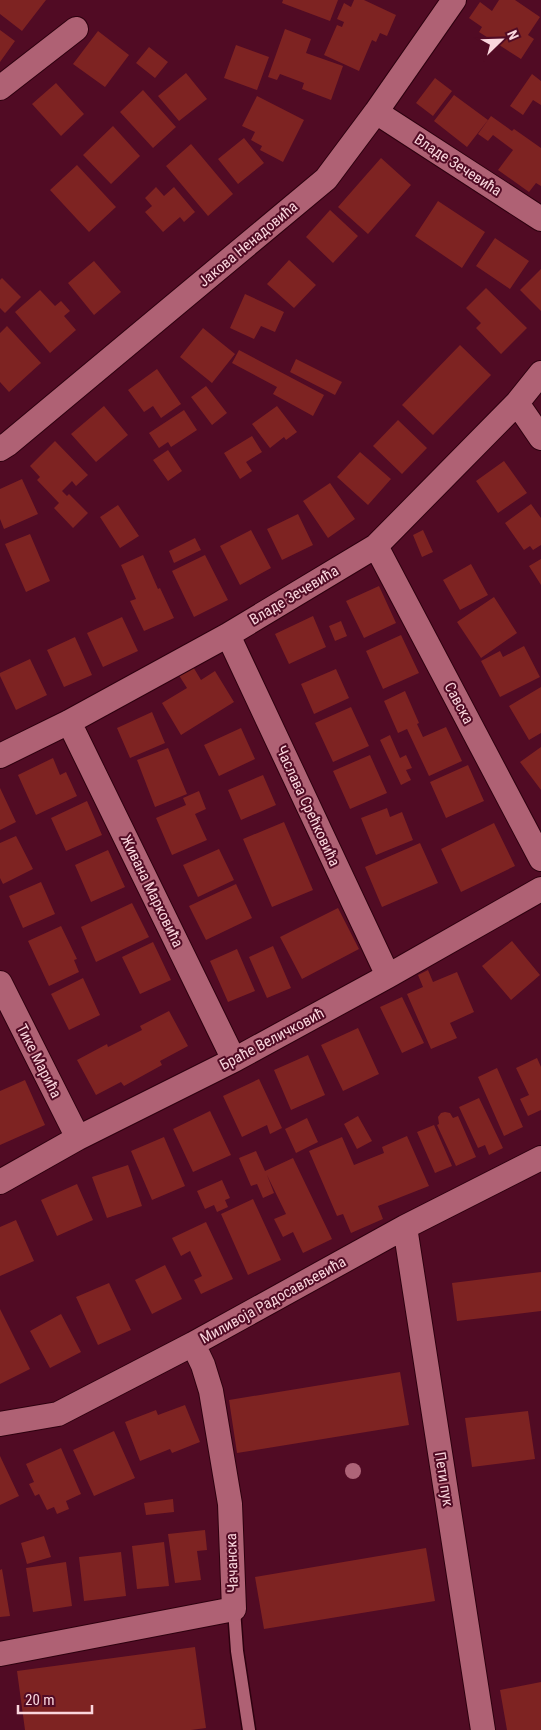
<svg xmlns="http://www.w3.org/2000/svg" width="541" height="1730" viewBox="0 0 541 1730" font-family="'Roboto Condensed',sans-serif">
  <rect width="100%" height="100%" fill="#510b24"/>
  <path fill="#7e2322" d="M0 0H46L22 31 0 14Z
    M283 0H338L330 21 282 3Z
    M354 0H364L396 15 387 36 380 33 376 42 372 40 359 71 324 55 337 25 342 27 344 22 337 19 344 3 351 7Z
    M499 0H515L540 17 528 35 534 39 521 59 479 32 482 27 469 18 480 2 492 11Z
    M285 29 311 39 306 53 343 66 331 100 302 89 304 83 280 74 277 80 268 77Z
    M0 30 15 41 0 62Z
    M98 31 129 55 105 87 73 64Z
    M236 45 269 57 257 90 224 78Z
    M149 47 168 62 155 78 136 63Z
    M186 73 207 99 179 121 158 96Z
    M532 74 541 81V105L533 100 523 115 510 106Z
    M435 78 452 91 433 116 416 103Z
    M56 83 84 114 61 136 32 104Z
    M143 90 176 127 153 148 120 112Z
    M454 95 488 120 467 147 434 121Z
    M257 96 304 120 283 162 260 150 262 146 251 140 255 132 242 126Z
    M491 116 512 131 514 129 541 148V186L536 183 529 192 498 170 513 150 493 135 488 141 478 134Z
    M113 126 140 156 111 184 83 155Z
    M244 138 264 163 238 184 218 159Z
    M191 144 233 194 208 216 166 166Z
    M381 158 411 185 368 234 338 207Z
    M77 165 116 207 89 232 50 190Z
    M156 187 164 196 174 187 195 212 184 222 180 217 163 232 145 212 152 206 145 198Z
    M438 201 485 232 462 268 415 236Z
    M330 210 358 236 333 263 306 237Z
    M495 238 529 261 510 289 476 266Z
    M289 260 316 285 294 308 267 284Z
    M94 261 121 292 94 315 68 283Z
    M541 269V311L520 290Z
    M2 278 21 297 5 313 0 308V280Z
    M486 288 527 328 501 354 476 328 481 323 466 308Z
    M40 290 55 306 61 301 70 311 64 316 76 330 50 353 15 312Z
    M245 294 284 312 275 332 261 326 254 339 230 328Z
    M7 326 41 363 9 392 0 382V333Z
    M203 328 235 354 212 383 180 357Z
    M460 345 491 375 433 435 402 405Z
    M239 350 324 395 313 416 273 394 277 387 232 363Z
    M296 359 342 382 335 395 290 372Z
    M157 369 181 404 161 418 153 406 144 412 128 390Z
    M206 386 227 413 212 425 191 397Z
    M104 406 128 435 96 462 71 434Z
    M277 406 297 432 286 440 284 437 270 448 252 424Z
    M184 410 197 430 171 447 168 442 159 448 149 433Z
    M398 420 427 448 402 474 373 446Z
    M252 436 262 452 246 462 252 471 240 479 224 453Z
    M55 441 88 475 76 486 72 481 62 491 67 496 69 494 88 513 73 528 54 508 59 503 37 480 40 477 30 466Z
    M168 450 182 471 168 481 153 460Z
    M360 452 391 479 368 505 337 477Z
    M504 461 527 493 498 513 476 481Z
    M22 479 38 514 4 529 0 519V489Z
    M330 483 355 519 328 538 303 501Z
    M531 504 541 518V545L533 550 530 546 524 550 505 523Z
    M118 505 139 536 120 548 100 517Z
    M298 514 313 545 282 560 267 529Z
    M251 530 271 568 240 585 220 546Z
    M423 530 433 552 422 557 413 535Z
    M30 534 50 581 26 592 5 544Z
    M195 538 201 550 174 563 169 551Z
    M143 555 158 589 160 588 174 618 144 631 130 601 136 599 121 565Z
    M205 555 228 600 194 617 172 571Z
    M541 559V585L529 566Z
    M471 564 488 595 460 610 443 580Z
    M379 586 396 623 364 638 346 601Z
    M494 597 517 633 481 658 457 622Z
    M313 616 326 647 289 664 275 634Z
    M122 617 138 651 103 667 87 633Z
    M341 621 347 636 335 641 329 626Z
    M401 635 419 673 383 689 366 651Z
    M75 637 92 675 64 687 47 650Z
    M524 646 540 677 500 697 481 661 500 651 503 657Z
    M30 659 47 695 16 710 0 676V673Z
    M189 660 201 680 215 671 234 702 181 735 162 703 187 688 175 669Z
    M336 669 349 698 314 714 301 684Z
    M541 687V733L529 740 509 706Z
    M405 691 419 723 417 724 423 737 446 727 462 761 429 776 407 729 398 733 384 701Z
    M351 707 369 746 333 762 315 723Z
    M152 712 165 743 130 758 117 728Z
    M241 728 255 759 219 776 204 745Z
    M390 735 400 758 406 755 412 768 406 770 411 780 401 785 380 740Z
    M541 747V790L520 762Z
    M168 748 187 794 155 807 137 760Z
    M370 755 387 793 350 809 333 771Z
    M53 758 60 775 66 772 77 796 36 815 18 775Z
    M468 765 484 801 446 818 430 782Z
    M263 775 276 805 241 820 228 790Z
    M0 788 16 822 0 830Z
    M199 791 206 809 195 814 207 840 172 855 156 818 186 805 183 798Z
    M87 801 102 835 66 851 51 818Z
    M387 808 390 817 402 812 413 840 376 855 361 818Z
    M284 822 313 890 272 907 243 839Z
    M494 823 515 866 461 892 441 849Z
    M16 836 33 869 3 884 0 878V843Z
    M420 843 438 883 382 907 365 867Z
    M219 849 234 880 198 897 183 865Z
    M108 850 125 887 91 902 75 865Z
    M41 882 55 914 23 928 9 896Z
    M236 884 252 918 206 940 189 906Z
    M132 903 149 937 96 962 81 927Z
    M338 908 359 949 302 979 280 937Z
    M61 926 77 959 74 960 79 972 49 986 28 941Z
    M512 941 540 975 511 1000 482 966Z
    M153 942 171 980 140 994 122 957Z
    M273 946 291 988 267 998 249 957Z
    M237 949 255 991 228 1002 210 961Z
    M428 970 433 982 457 972 474 1012 450 1023 457 1038 431 1049 407 994 423 987 418 975Z
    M83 978 100 1015 69 1030 51 994Z
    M402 997 424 1043 402 1053 380 1007Z
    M169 1011 188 1046 160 1061 162 1065 124 1086 121 1082 96 1095 77 1060 107 1044 108 1047 142 1030 140 1026Z
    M358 1028 379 1074 343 1091 321 1045Z
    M308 1055 325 1095 291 1110 274 1070Z
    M537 1058 541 1067V1110L528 1116 520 1099 529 1095 516 1068Z
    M497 1068 523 1127 504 1136 478 1077Z
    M259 1079 282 1128 270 1134 267 1125 242 1137 223 1096Z
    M25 1080 45 1125 0 1145V1091Z
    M479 1098 503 1148 489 1155 485 1145 478 1148 459 1107Z
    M210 1111 231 1155 193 1172 173 1129Z
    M445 1112 450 1113 453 1118 458 1116 476 1157 456 1166 437 1125 439 1124 438 1117 441 1113Z
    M358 1116 372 1141 357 1149 344 1124Z
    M307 1118 318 1142 296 1153 285 1129Z
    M434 1125 452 1166 435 1173 417 1132Z
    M407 1136 429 1186 378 1206 383 1219 351 1233 343 1214 337 1216 309 1151 342 1137 354 1165 384 1153 382 1147Z
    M164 1137 185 1186 152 1200 131 1151Z
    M256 1151 265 1171 293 1158 332 1239 303 1253 293 1232 283 1237 274 1219 286 1214 267 1175 274 1193 263 1198 257 1184 251 1186 239 1158Z
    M128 1165 142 1206 107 1218 92 1177Z
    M222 1180 230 1198 225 1200 228 1207 217 1212 214 1205 205 1209 197 1191Z
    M77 1184 93 1220 57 1236 41 1200Z
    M253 1199 281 1260 248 1275 221 1214Z
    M16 1220 34 1261 0 1276V1227Z
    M206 1222 233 1279 201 1294 194 1280 202 1276 190 1251 181 1256 172 1238Z
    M165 1265 182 1299 152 1314 135 1280Z
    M541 1272V1311L457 1321 452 1283Z
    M109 1283 131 1330 98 1345 76 1297Z
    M0 1309 30 1369 0 1384Z
    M61 1314 81 1352 50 1368 30 1331Z
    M400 1372 409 1425 237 1453 229 1400Z
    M185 1405 200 1442 172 1453 170 1449 140 1461 125 1422 156 1410 158 1415Z
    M528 1411 535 1459 472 1467 465 1418Z
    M114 1431 135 1478 94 1496 73 1450Z
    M61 1448 81 1494 66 1501 69 1509 57 1514 54 1507 47 1510 39 1494 35 1496 29 1484 34 1482 26 1464Z
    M0 1456 19 1496 0 1505Z
    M173 1499 174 1512 146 1515 144 1503Z
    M205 1530 207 1550 197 1551 201 1580 175 1583 168 1534Z
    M44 1536 51 1557 27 1564 21 1543Z
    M164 1542 169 1586 137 1589 132 1546Z
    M426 1548 435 1601 264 1629 255 1577Z
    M121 1552 126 1596 84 1601 79 1557Z
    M66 1562 72 1606 33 1612 26 1568Z
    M2 1569 10 1616 0 1617V1570Z
    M195 1647 206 1728 191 1730H25L17 1671Z
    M541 1682V1730H507L500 1690Z"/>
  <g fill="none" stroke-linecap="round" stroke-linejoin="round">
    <defs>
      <path id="lane" d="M234 1609 237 1651 249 1730"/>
      <path id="street" d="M0 88 76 29
        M376 112 541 219
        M517 403 541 438
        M0 449 8 444 326 179 376 112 454 0
        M376 546 541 859
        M228 635 388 976
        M69 722 234 1060
        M0 756 69 722 228 635 376 546 517 403 541 373
        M0 983 78 1138
        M0 1182 78 1138 234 1060 388 976 541 889
        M405 1227 483 1730
        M0 1424 58 1414 193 1344 405 1227 541 1158
        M0 1654 234 1609 230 1504 211 1391 203 1365 193 1344"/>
    </defs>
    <use href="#lane" stroke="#2e000f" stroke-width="15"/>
    <use href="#street" stroke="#2e000f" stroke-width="26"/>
    <use href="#lane" stroke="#af6174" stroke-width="12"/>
    <use href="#street" stroke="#af6174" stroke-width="24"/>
  </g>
  <circle fill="#ae6478" cx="353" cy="1471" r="8"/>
  <g text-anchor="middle" stroke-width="4" stroke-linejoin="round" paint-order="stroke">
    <g font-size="15" fill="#fad6dd" stroke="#510b24">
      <text transform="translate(458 165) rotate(33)" y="5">Владе Зечевића</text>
      <text transform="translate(248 244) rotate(-40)" y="5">Јакова Ненадовића</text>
      <text transform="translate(294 595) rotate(-31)" y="5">Владе Зечевића</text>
      <text transform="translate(459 703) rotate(62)" y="5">Савска</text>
      <text transform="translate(308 806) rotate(65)" y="5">Часлава Срећковића</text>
      <text transform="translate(152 891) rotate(64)" y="5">Живана Марковића</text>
      <text transform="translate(272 1039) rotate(-28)" y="5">Браће Величковић</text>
      <text transform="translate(39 1061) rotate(63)" y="5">Тике Марића</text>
      <text transform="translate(273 1300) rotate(-29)" y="5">Миливоја Радосављевића</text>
      <text transform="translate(444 1479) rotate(81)" y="5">Пети пук</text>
      <text transform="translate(232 1563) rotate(-92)" y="5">Чачанска</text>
    </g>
  </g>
  <g transform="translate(501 40) rotate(67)" stroke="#510b24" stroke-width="4" paint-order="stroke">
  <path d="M0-4L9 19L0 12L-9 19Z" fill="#fad6dd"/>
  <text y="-8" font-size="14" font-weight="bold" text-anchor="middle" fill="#fad6dd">N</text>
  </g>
  <path d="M18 1705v8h74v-8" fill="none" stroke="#fad6dd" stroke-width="2.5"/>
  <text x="25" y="1705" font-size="15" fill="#fad6dd" stroke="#510b24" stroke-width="4" paint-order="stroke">20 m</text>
</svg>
